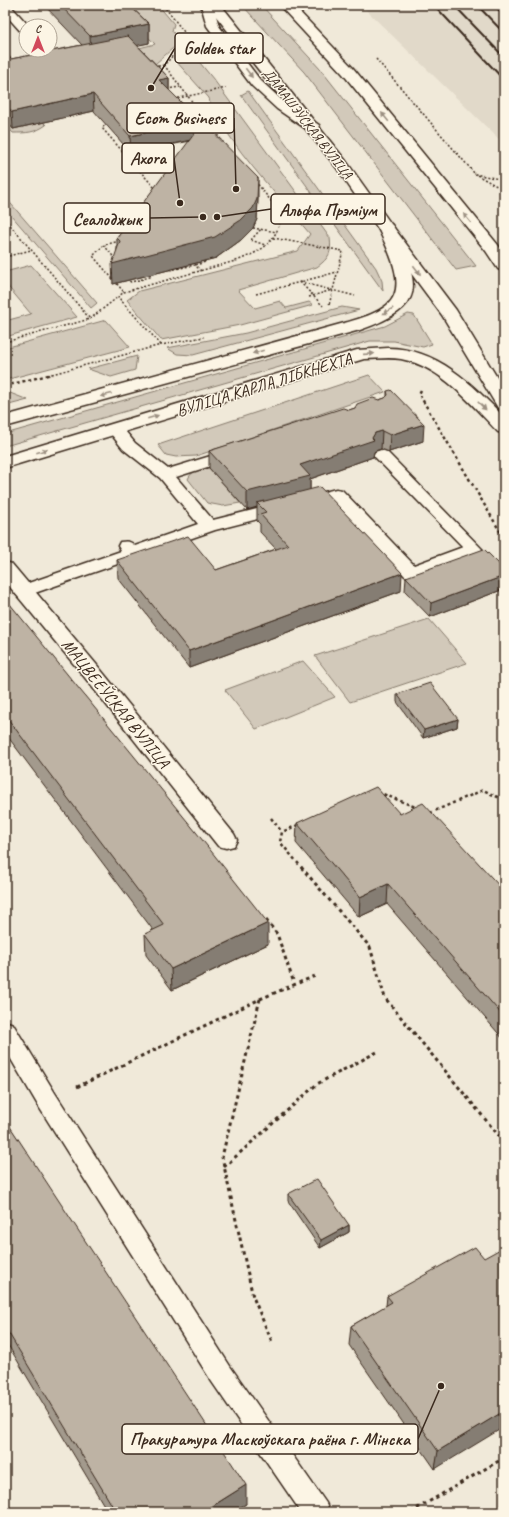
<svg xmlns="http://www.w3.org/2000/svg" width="509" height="1517" viewBox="0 0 509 1517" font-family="Caveat,sans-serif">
  <rect width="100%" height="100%" fill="#f0e9d9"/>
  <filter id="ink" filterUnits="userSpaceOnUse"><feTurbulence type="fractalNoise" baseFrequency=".025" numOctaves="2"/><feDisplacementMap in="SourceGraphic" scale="8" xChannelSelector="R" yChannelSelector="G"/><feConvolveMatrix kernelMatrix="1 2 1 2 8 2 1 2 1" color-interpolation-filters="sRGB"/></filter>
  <g filter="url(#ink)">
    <path fill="#e1d9c9" d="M361 5H504V144L367 11Z"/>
    <path fill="#d2c9ba" stroke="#867a6c" d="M124 5H158L174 24 172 31 181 41 155 64 139 48 155 44 121 9Z
      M242 5H261L321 70 476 266 456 270 304 72Z
      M187 47 214 80 330 238C332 253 329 258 317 267L238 290 255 308 280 301 286 308 309 302 313 305 240 325 161 340 127 300 139 291 298 251 310 234C280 198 246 163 221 123 216 115 210 108 209 98L175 60Z
      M248 91 376 268 382 281 383 291 241 95Z
      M33 112 46 125C35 133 26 133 13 133L5 124V115Z
      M5 197 97 303 91 308 5 208Z
      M31 265 77 317 5 337V321L31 314 5 283V272Z
      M342 307 359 310 193 355 177 354 167 348 246 333Z
      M408 314 414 315 432 344 423 347 394 341H370L5 446V434L385 326Z
      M106 320 130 347 5 380V348Z
      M137 356 135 370 111 377 88 369Z
      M369 375 385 392 196 456 176 457 166 455 158 445Z
      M5 391 28 400 5 406Z
      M208 467 240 503 223 506 207 503 188 479C192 470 200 469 208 467Z
      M429 619 467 663 350 702 315 656Z
      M303 661 335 697 256 729 225 690Z"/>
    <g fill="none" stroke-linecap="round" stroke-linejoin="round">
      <defs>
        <path id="lane" d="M5 5H10L29 26H26V34L22 33 5 14Z
          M201 5H213L219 26 260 80 285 103 319 125 320 128 319 131H309L277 109 252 86 207 26Z
          M115 424 121 426 135 443 168 469 227 451 233 449 239 451 241 454 239 457 176 477 213 520 336 489 342 490 414 565 463 547 373 455 375 452 381 450 387 452 482 549 480 553 417 576 411 577 405 576 332 500 215 530 29 595 23 597 17 595 14 591 17 587 121 551 118 546 120 542C127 541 131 541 135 546L198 524 160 478 123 449 107 429 109 426Z
          M5 1021 13 1024 55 1093 230 1366 326 1503 330 1512H301L212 1382 39 1107 5 1049Z"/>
        <path id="street" d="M5 562 12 564 96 664 234 834 237 840 234 846 226 848 218 846 82 674 5 581Z"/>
        <path id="secondary" d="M386 223 392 225 394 228C420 287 428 306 360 330L5 427V416L348 322C361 318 376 314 387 305 409 287 387 248 378 228L380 225Z
          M388 348C437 348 472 384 504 417V433L498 432C471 404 441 366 401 359 389 357 376 359 364 359L5 468V456L357 350Z"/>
        <path id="primary" d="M207 5H221L346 161 391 224 456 310 504 389V409L498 408 442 315 379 230 336 167Z
          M279 5H293L353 68 498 245 504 254V271L498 269 486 251 343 74Z"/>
      </defs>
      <use href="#lane" stroke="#3b2a1e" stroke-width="3"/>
      <use href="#street" stroke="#3b2a1e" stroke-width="3"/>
      <use href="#secondary" stroke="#3b2a1e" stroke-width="3"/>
      <use href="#primary" stroke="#3b2a1e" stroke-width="3"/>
      <path stroke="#3b2a1e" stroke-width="1.5" stroke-dasharray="2 2" stroke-linecap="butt" d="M163 5 184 32
        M189 39 164 65 226 146
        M376 59 475 174
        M154 67 164 65
        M167 89 180 87
        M174 99 226 88
        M107 123 102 128 155 188 154 190
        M504 180 475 174 504 190
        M5 219 90 319
        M253 228 277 232
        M273 238 343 251 329 305
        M118 239 116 242 104 245 93 256 124 292
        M251 240 265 245
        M251 240 261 229
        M104 245 116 260
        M5 257 31 250
        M195 265 206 262 204 261
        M170 270 195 265 201 271
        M126 279 131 282 150 277 148 275
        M300 282 355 296
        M300 282 323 306
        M256 294 337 272
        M309 297 332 290
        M5 342 90 319 118 297
        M161 345 118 297 124 292 239 260C260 251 272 246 280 223L271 201 256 182
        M48 375 161 345 204 337"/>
      <path stroke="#3b2a1e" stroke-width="2.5" stroke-dasharray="3 3" stroke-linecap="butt" d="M5 386 52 374
        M421 390 419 394 504 538
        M378 792 418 808
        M430 813 483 790 504 800
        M271 818 282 832
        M298 825 282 832 280 842 302 868"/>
      <path stroke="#3b2a1e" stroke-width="3" stroke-dasharray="3.5 3.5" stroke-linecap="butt" d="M301 867 370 947 385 998 504 1142
        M266 920 277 934 295 986
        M260 999 222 1157 253 1297 273 1344
        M77 1087 260 999 315 976
        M224 1167 317 1084 377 1052
        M411 1512 504 1458"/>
      <use href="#lane" fill="#fcf5e5" fill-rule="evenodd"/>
      <use href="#street" fill="#fcf5e5" fill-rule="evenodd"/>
      <use href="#secondary" fill="#fcf5e5" fill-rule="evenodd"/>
      <use href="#primary" fill="#fcf5e5" fill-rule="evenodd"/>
      <path stroke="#3b2a1e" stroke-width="2" d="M434 5 504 80
        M454 5 504 57
        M477 5 504 33
        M494 5 504 15"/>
    </g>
    <path fill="#a39a8d" stroke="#3b2a1e" d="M44 5H129L149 24V43L137 45 169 78V90L200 127 258 198 257 219 253 228 241 240 216 258 113 284 117 248V238L190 141 131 153 94 111 13 129 5 119V52L11 59 82 45Z
      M387 391 423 441 389 452 381 449 375 451 374 452 373 457 310 479V490L401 591 189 668 118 578 117 560 216 570 276 549 260 532V524L257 521V507L247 510 209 468V451L349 410 385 398 387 396Z
      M504 569V589L430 617 405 591 406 577Z
      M5 598 268 944 172 990 146 955 145 934 153 930 5 733Z
      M397 694 458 719 457 727 423 738 397 702Z
      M400 814 504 891V1040L387 904 359 917 296 843 297 823Z
      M5 1119 246 1504 232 1512H108L5 1340Z
      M288 1194 349 1225V1232L320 1248 288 1201Z
      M484 1258 435 1469 349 1345 351 1326 386 1306 387 1296Z"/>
    <path fill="#857d73" stroke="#3b2a1e" d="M149 24V43L91 55 90 36Z
      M169 78V94L159 80Z
      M93 94 94 111 13 129 12 112Z
      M200 121V138L131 153 130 136Z
      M258 178V198L257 219 253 228 241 240 216 258 113 284 112 264Z
      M5 303 7 321H5Z
      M424 424 423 441 389 452 390 435Z
      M382 431 381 449 375 451 374 452 373 457 310 479V494L257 503V507L247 510V492L300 465 372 438 375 433Z
      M402 573 401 591 189 668V651Z
      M504 576V589L430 617 431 603Z
      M458 719 457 727 423 738 424 730Z
      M388 884 387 904 359 917 360 897Z
      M268 923V944L172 990 171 969Z
      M349 1225V1232L320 1248 321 1240Z
      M504 1411V1427L435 1469 438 1451Z
      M246 1485V1504L232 1512H203Z"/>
    <path fill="#beb3a4" stroke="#3b2a1e" d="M60 5H129L149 24 90 36Z
      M128 36 169 78 159 80 200 121 130 136 93 94 12 112 5 104V52L11 59Z
      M203 122 258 178 257 199 253 208 241 220 215 237 112 264 120 241 117 238Z
      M391 390 424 424 390 435 382 431 375 433 372 438 374 440 300 465 310 476 247 492 209 451 343 408 349 410 355 408 357 404 373 398 379 400 385 398 388 395 387 391Z
      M320 487 402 573 189 651 117 560 188 536 216 570 288 545 260 514 266 512 257 503Z
      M484 549 504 569V576L431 603 406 577Z
      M5 598 196 832 268 923 171 969 145 934 164 925 5 715Z
      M430 683 458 719 424 730 397 694Z
      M376 787 400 814 423 803 504 891V1017L388 884 360 897 297 823Z
      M5 1119 246 1485 203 1512H116L5 1327Z
      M317 1179 349 1225 321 1240 288 1194Z
      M475 1247 484 1258 504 1247V1411L438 1451 351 1326 392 1302 387 1296Z"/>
    <defs><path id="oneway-solid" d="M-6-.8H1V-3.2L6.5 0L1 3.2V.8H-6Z"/></defs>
    <g fill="#9c9082">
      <use href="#oneway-solid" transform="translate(249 73) rotate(53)"/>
      <use href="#oneway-solid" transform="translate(385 117) rotate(-129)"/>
      <use href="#oneway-solid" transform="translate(467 218) rotate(-129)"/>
      <use href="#oneway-solid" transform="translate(417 270) rotate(53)"/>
      <use href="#oneway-solid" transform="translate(388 311) rotate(150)"/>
      <use href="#oneway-solid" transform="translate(258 352) rotate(164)"/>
      <use href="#oneway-solid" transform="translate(369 354) rotate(-4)"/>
      <use href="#oneway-solid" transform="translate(106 395) rotate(165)"/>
      <use href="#oneway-solid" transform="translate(482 406) rotate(45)"/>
      <use href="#oneway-solid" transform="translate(153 417) rotate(-17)"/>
      <use href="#oneway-solid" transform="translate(42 451) rotate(-17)"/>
    </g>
  </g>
  <g text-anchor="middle" stroke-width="3" stroke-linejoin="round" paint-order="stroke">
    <g font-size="14" fill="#3b2a1e" stroke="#fcf5e5">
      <text transform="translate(308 123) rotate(52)" y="5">ДАМАШЭЎСКАЯ ВУЛІЦА</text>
    </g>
    <g font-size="17" fill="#3b2a1e" stroke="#fcf5e5">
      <text transform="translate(264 384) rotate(-17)" y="6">ВУЛІЦА КАРЛА ЛІБКНЕХТА</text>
      <text transform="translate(116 703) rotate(51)" y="6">МАЦВЕЕЎСКАЯ ВУЛІЦА</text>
    </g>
  </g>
  <path fill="none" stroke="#3b2a1e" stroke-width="1.5" d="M151 88L175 48M236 189L234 118M180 203L174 158M217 217L271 209M203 217L150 218M441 1386L418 1439"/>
  <g fill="#3b2a1e" stroke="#fcf5e5" stroke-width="1.5">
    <circle cx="151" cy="88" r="4"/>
    <circle cx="236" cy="189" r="4"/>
    <circle cx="180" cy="203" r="4"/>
    <circle cx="217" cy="217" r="4"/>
    <circle cx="203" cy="217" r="4"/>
    <circle cx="441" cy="1386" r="4"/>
  </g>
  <g fill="#fcf5e5" stroke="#3b2a1e" stroke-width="1.5">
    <rect x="175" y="33" width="88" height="30" rx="4"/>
    <rect x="127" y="103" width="107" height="30" rx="4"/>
    <rect x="122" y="143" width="52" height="30" rx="4"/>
    <rect x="271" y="194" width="114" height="30" rx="4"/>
    <rect x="64" y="203" width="86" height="30" rx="4"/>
    <rect x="122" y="1424" width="296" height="30" rx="4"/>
  </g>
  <g font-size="18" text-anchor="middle" font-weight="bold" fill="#3b2a1e">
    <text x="219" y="54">Golden star</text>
    <text x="180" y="124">Ecom Business</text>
    <text x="148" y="164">Axora</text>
    <text x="328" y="216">Альфа Прэміум</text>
    <text x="107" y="225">Сеалоджык</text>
    <text x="270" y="1445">Пракуратура Маскоўскага раёна г. Мінска</text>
  </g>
  <rect width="509" height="1517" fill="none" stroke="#fcf5e5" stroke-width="20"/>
  <rect x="10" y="10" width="489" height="1497" fill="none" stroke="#3b2a1e" stroke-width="1.5" filter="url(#ink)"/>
  <g transform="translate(38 38)"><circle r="19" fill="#fcf5e5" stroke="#afa495"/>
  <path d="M0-3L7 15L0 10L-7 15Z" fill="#d1495b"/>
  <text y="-6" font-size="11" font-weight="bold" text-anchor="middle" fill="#3b2a1e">С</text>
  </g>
</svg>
